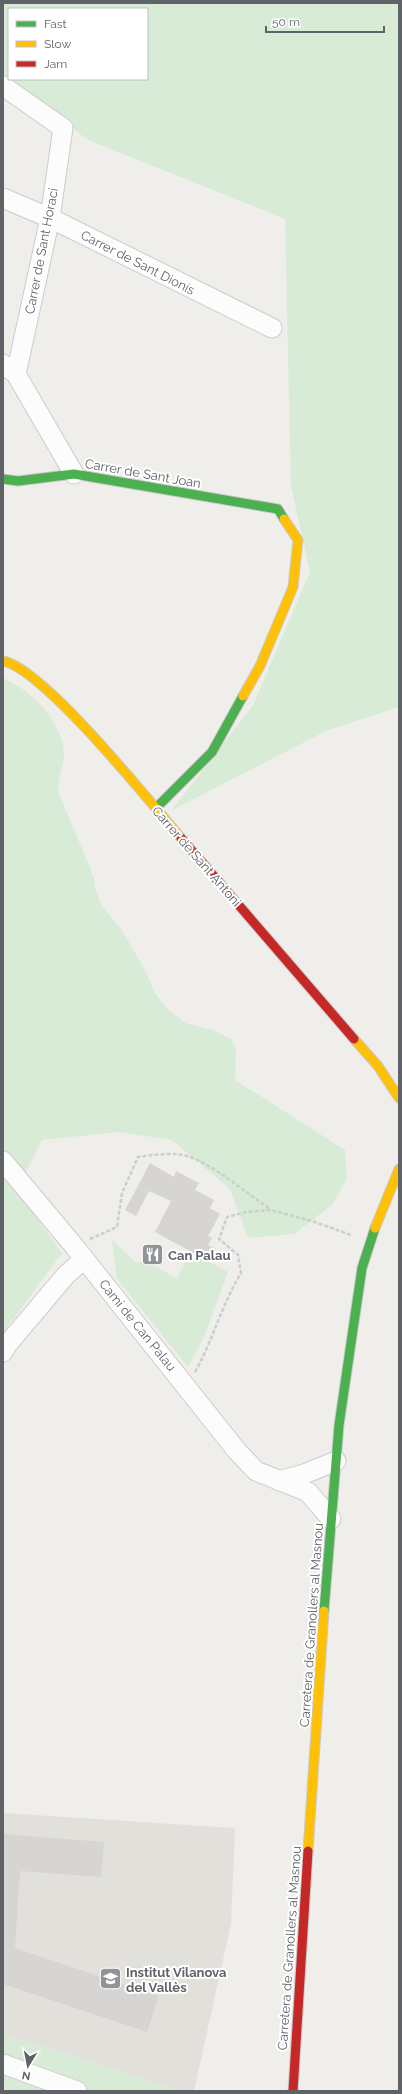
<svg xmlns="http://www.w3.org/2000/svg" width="402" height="2094" viewBox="0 0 402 2094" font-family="Raleway,sans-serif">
  <rect width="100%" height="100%" fill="#efeeea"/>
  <path fill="#e2e0da" d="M3 1813 235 1828 231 1923 194 2091H180L3 2034Z"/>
  <path fill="#d8ebd6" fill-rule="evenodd" d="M3 3H399V707L328 730 172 810 253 705 310 572 291 486 285 219 88 140 3 75ZM9 9H147V79H9Z
    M3 677C12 683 21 687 29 694 47 708 65 734 64 757 63 771 56 780 59 794L91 870 94 878 95 888 101 905 121 929 145 970 155 993 167 1009 187 1024 214 1030 231 1039 236 1049 235 1080 345 1150 347 1178 333 1204 294 1234 248 1238 230 1189 172 1140 119 1132 42 1140 17 1190 62 1253 3 1333Z
    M112 1240 134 1261 138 1263 145 1260 177 1279 190 1251 228 1272 204 1337 188 1367 117 1279Z
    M3 2034 180 2091H3Z"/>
  <path fill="#d6d5d3" d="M150 1163 174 1177 176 1171 199 1183 195 1190 214 1200 210 1208 220 1214 208 1236 212 1238 208 1245 216 1249 210 1262 155 1232 171 1201 149 1191 136 1216 125 1210Z
    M3 1834 104 1842 101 1877 20 1871 15 1948 159 1996 147 2032 3 1984Z"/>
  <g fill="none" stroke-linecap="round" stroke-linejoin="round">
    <defs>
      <path id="street" d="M3 86 63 128 50 218 16 374
        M3 198 50 218 272 328
        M3 364 16 374 74 474
        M3 1161 74 1246 237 1451 256 1471 308 1492 331 1519
        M3 1352 7 1345 66 1275 84 1259
        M279 1481 304 1474 336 1461
        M3 2064 77 2091"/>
      <path id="fast" d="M3 479 18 481 74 474 278 509 284 519
        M156 808 212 752 243 696
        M324 1611 339 1425 362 1268 375 1228"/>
      <path id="slow" d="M3 661C44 669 149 801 181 838
        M243 696 260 666 293 587 298 540 284 519
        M354 1039 378 1066 399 1098
        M375 1228 399 1169
        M308 1851 324 1611"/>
      <path id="jam" d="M181 838 354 1039
        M293 2091 308 1851"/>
    </defs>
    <use href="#street" stroke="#cbcccc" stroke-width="21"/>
    <use href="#fast" stroke="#cacacb" stroke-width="11"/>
    <use href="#slow" stroke="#cacacb" stroke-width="11"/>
    <use href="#jam" stroke="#cacacb" stroke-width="11"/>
    <path stroke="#cacfcc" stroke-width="2.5" stroke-dasharray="4 2" stroke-linecap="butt" d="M90 1239 117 1227 122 1193 138 1157C151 1155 174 1152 187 1156 211 1163 248 1194 270 1209
      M195 1372C213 1340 222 1304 241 1273L238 1255 219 1239 227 1217 246 1212 271 1210 312 1221 351 1235"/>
    <use href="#street" stroke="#fdfcfc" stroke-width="19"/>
    <use href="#fast" stroke="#4caf50" stroke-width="9"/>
    <use href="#slow" stroke="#ffc107" stroke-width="9"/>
    <use href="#jam" stroke="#c62828" stroke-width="9"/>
  </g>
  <defs>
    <symbol id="restaurant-square" viewBox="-11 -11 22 22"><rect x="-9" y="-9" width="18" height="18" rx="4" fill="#919496" stroke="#fff"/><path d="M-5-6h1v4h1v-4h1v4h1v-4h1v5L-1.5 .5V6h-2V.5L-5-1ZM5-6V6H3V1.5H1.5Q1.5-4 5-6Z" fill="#fff"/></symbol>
    <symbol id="school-square" viewBox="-11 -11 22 22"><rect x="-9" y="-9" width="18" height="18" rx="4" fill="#919496" stroke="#fff"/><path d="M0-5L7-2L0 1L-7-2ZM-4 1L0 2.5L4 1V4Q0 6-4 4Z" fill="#fff"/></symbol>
  </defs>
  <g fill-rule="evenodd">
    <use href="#restaurant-square" x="140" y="1242" width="25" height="25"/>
    <use href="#school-square" x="98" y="1966" width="25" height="25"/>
  </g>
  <g text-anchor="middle" stroke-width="4" stroke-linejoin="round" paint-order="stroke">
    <g font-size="13" fill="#5f6368" stroke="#fff">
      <text transform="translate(41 251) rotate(-79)" y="5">Carrer de Sant Horaci</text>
      <text transform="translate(138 262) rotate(27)" y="5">Carrer de Sant Dionís</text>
      <text transform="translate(143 473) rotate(10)" y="5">Carrer de Sant Joan</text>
      <text transform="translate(197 856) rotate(49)" y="5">Carrer de Sant Antoni</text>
      <text transform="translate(138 1325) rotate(51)" y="5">Camí de Can Palau</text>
      <text transform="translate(311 1625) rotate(-86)" y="5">Carretera de Granollers al Masnou</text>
      <text transform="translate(289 1948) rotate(-86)" y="5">Carretera de Granollers al Masnou</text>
    </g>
    <g font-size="13" font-weight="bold" fill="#5f6368" stroke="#fff" text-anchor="start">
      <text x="168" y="1260">Can Palau</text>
      <text x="126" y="1977">Institut Vilanova<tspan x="126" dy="15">del Vallès</tspan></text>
    </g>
  </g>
  <rect width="402" height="2094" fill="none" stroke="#5f6368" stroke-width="8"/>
  <rect x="8" y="8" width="140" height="72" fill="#ffffff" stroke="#bfc1c3"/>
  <rect x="16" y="21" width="20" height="6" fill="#4caf50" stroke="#bfc1c3"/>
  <text x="44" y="28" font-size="12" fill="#5f6368">Fast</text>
  <rect x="16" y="41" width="20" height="6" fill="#ffc107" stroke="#bfc1c3"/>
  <text x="44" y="48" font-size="12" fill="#5f6368">Slow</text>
  <rect x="16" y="61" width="20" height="6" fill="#c62828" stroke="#bfc1c3"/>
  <text x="44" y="68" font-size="12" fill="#5f6368">Jam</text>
  <g transform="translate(28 2066) rotate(190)" stroke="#ffffff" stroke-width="3" paint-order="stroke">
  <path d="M0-3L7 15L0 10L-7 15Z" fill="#5f6368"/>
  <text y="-6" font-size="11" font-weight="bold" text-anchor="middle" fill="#5f6368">N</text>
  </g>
  <path d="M266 26v6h118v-6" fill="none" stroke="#5f6368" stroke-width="2"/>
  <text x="272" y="26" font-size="12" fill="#5f6368" stroke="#ffffff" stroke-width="3" paint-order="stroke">50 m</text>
</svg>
